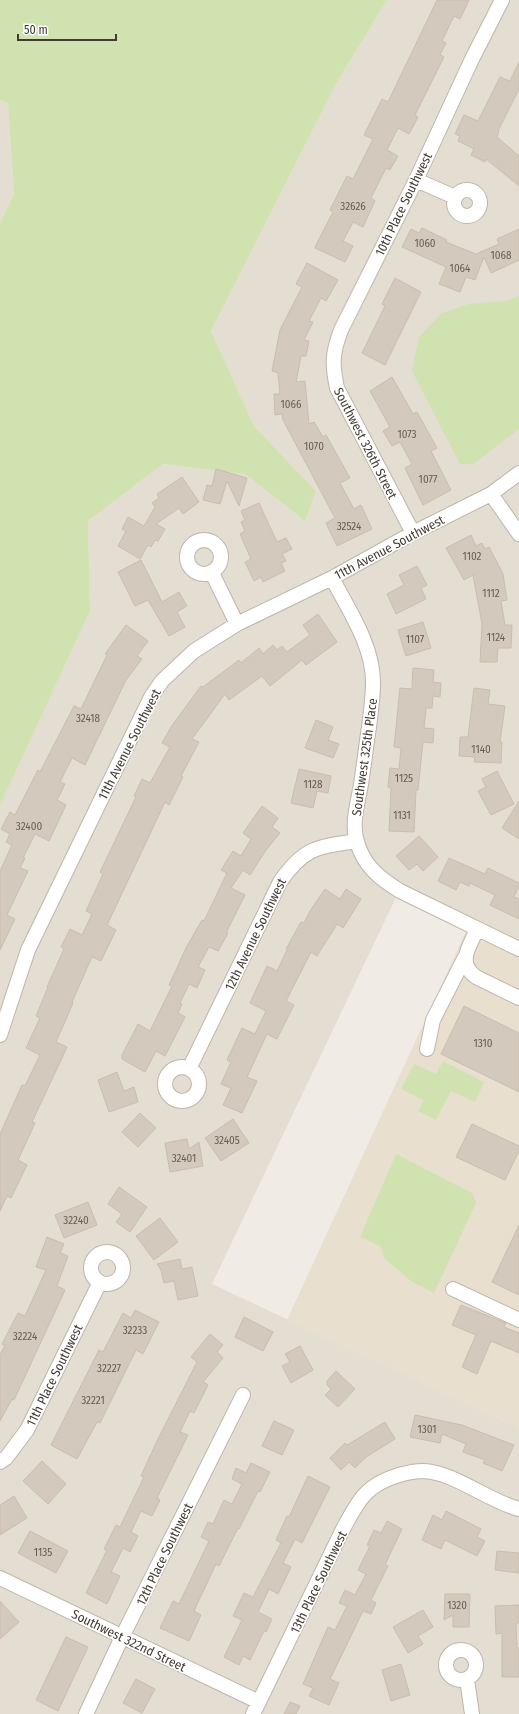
<svg xmlns="http://www.w3.org/2000/svg" width="519" height="1714" viewBox="0 0 519 1714" font-family="'Fira Sans Condensed',sans-serif">
  <rect width="100%" height="100%" fill="#f0ebe4"/>
  <path fill="#e4ddd2" d="M387 0H519V949L399 891 212 1284 519 1428V1714H0V804L90 611 88 521 163 464 245 474 305 521 316 491 254 426 211 331 336 84Z
    M0 100 8 103 14 194 0 223Z"/>
  <path fill="#e8dfcf" d="M469 925 519 949V1428L287 1320Z"/>
  <path fill="#d0e2b0" d="M0 0H387L336 84 211 331 254 426 316 491 305 521 245 474 163 464 88 521 90 611 0 805V223L14 194 8 103 0 100Z
    M519 296V429L473 464H460L412 371 419 337 441 314 468 304 506 301Z
    M443 1061 484 1082 475 1102 451 1091 436 1120 418 1111 424 1100 401 1089 414 1064 436 1074Z
    M396 1154 472 1193 476 1203 434 1293 411 1281 385 1259 380 1246 360 1237Z"/>
  <path fill="#d4c9bd" stroke="#cbbdae" d="M437 0H469L460 19 454 16 442 41 446 43 440 55 444 57 415 115 418 117 409 134 398 128 387 150 398 156 390 170 386 168 371 198 375 201 363 227 353 222 343 241 353 246 345 262 315 248 316 245 333 212 330 210 347 176 353 179 373 139 364 135 382 99 388 102Z
    M519 62V89L498 131H499L497 137 519 156V186L486 159 485 162 471 155 474 149 458 141 460 136 455 134 464 115 478 121 500 77 510 81Z
    M422 228 447 240 446 242 476 254 499 244 497 239 519 229V260L491 273 484 257 475 280 466 277 460 292 439 284 446 267 402 247 411 229 419 233Z
    M307 263 338 280 326 301 321 298 309 321 313 322 304 340 309 341 306 356H301L296 382 305 381 309 424 314 422 323 437 326 435 350 478 340 483 354 509 361 505 372 529 337 546 326 523 335 518 283 420 282 414 275 415 274 394H280L278 373 272 371 280 330 302 287 296 284Z
    M395 278 421 292 385 365 362 353 385 306 382 304Z
    M392 377 413 414 417 412 437 448 431 451 451 490 423 505 405 468 412 464 400 442 392 446 383 431 390 427 370 391Z
    M216 469 247 478 239 506 227 481 220 504 203 500 207 485 212 486Z
    M182 477 199 502 183 514 179 508 156 524 165 529 158 541 155 540 151 547 148 545 140 559 118 546 126 531 122 529 128 517 144 526 155 507 152 503 159 498 157 494Z
    M259 503 277 542 286 538 292 549 282 554 286 561 281 563 285 571 263 582 261 577 254 581 245 562 251 559 240 534 245 531 241 522 245 520 241 511Z
    M471 535 476 546 482 543 485 549 489 547 503 574 507 600 501 601 505 625H512L511 648H498L497 662H480L482 624 473 575 464 580 446 548Z
    M141 560 162 602 179 592 187 606 177 612 185 627 169 636 148 600 135 606 118 572Z
    M417 566 427 585 421 588 426 599 396 614 387 594 404 585 399 575Z
    M318 614 337 642 306 665 302 660 270 686 262 676 229 700 225 694 192 739 199 742 181 776 183 777 169 805 165 802 107 925 116 930 101 961 92 957 72 1002 73 1003 56 1042 67 1047 32 1122 35 1123 18 1160 27 1165 11 1198 7 1196 0 1211V1134L22 1085 25 1086 40 1055 26 1048 40 1018 36 1016 48 987H47L64 949 61 947 70 929 82 935 92 914 86 911 103 874 100 872 136 797 134 796 142 779 150 783 170 747 162 743 171 727 201 686 203 687 239 660 241 663 259 648 263 654 273 645 277 650 282 646 287 652 310 635 303 625Z
    M423 622 431 648 406 656 398 630Z
    M126 625 148 641 137 656 142 659 126 680 85 765 72 758 60 782 65 784 57 800 66 805 49 841 35 834 23 858H25L20 868 28 871 7 915 15 919 0 950V871L12 845 6 842 10 834 1 829 10 812 15 815 38 770 40 772 74 706 81 709 107 655 105 654Z
    M413 668 434 670 433 682 441 683 440 697 433 696 432 708H426L424 728 434 729 433 743 423 742 418 790H416L414 832 389 831 391 788 388 787 390 768 399 769 401 748 394 747 400 688 412 689Z
    M474 688 490 690 488 704 505 706 500 742H502L501 763 474 762 475 757 459 756 460 737H468Z
    M316 720 333 727 328 740 339 744 333 758 305 748Z
    M299 769 331 776 328 793 317 791 313 808 291 803Z
    M497 771 514 804 491 815 478 791 486 787 482 779Z
    M519 801V839L502 828Z
    M262 806 278 818 272 827 280 833 266 850 250 875 243 870 231 888 245 895 226 933H228L218 951 209 947 198 967 205 970 197 988 189 984 180 1003 182 1004 178 1013 185 1017 165 1056 156 1051 145 1072 122 1059V1055L138 1024 150 1031 172 986 169 985 187 946 202 920 204 921 227 873 221 870 233 851 241 856 251 839 243 833Z
    M419 836 438 857 423 871 417 864 409 870 396 856Z
    M449 858 485 874 488 868 519 883V886L514 897 519 899V919L490 905 495 895 470 883 469 886 460 882 456 890 438 881Z
    M325 889 340 899 346 889 361 899 343 928 337 924 317 956 311 952 286 1001 294 1005 277 1039 267 1034 247 1077 257 1081 242 1113 223 1105 231 1088 221 1084 231 1062 227 1060 242 1028 255 1034 266 1011 250 1003 267 966 277 971 287 950 286 949 301 922 304 923 310 911Z
    M464 1006 519 1033V1092L441 1054Z
    M117 1072 124 1091 134 1087 138 1102 109 1112 98 1080Z
    M140 1113 156 1128 138 1147 122 1132Z
    M233 1119 249 1143 221 1161 205 1138Z
    M472 1124 519 1146V1151L505 1180 456 1157Z
    M187 1139 189 1149 199 1142 203 1166 170 1172 165 1143Z
    M119 1187 147 1207 130 1232 116 1222 122 1214 108 1204Z
    M88 1202 97 1225 64 1238 55 1215Z
    M160 1218 178 1242 154 1260 136 1236Z
    M519 1225V1295L492 1282Z
    M47 1237 64 1244 60 1253 68 1256 57 1286 65 1290 14 1400 12 1399 0 1421V1355L5 1345 2 1344 18 1313 25 1316 46 1270 36 1267Z
    M180 1259 182 1269 192 1267 198 1296 178 1300 174 1281 164 1283 161 1270 157 1264Z
    M461 1305 506 1323 504 1327 519 1333V1353L491 1341 477 1374 462 1367 476 1335 452 1325Z
    M135 1310 159 1322 143 1354 136 1350 100 1423 97 1422 77 1459 51 1445 99 1350 103 1352 123 1313 131 1318Z
    M244 1317 273 1332 263 1351 235 1337Z
    M210 1334 223 1345 217 1352 223 1358 203 1382 208 1385 194 1413 190 1411 180 1432 188 1435 157 1498 160 1500 152 1516 141 1511 131 1532 138 1536 130 1552 123 1548 111 1572 120 1576 107 1604 86 1593 107 1550 104 1549 116 1525 120 1527 144 1477 141 1476 157 1441 197 1362 191 1357Z
    M300 1346 313 1370 291 1383 282 1366 290 1362 285 1354Z
    M336 1371 355 1389 338 1407 325 1395 331 1389 327 1385V1381Z
    M415 1415 462 1425 514 1445 502 1471 483 1463 485 1460 463 1452 466 1444 442 1434 440 1443 410 1437Z
    M274 1421 294 1430 282 1455 262 1446Z
    M385 1422 395 1439 366 1457 355 1468 349 1462 341 1470 330 1458 345 1443 347 1445Z
    M42 1461 66 1484 48 1504 23 1481Z
    M251 1463 270 1472 260 1492 258 1491 239 1529 238 1528 219 1566 216 1564 194 1611 201 1615 189 1641 160 1628 173 1601 179 1604 209 1541 201 1537 208 1522 213 1524 224 1500 232 1504 242 1484 232 1479 236 1468 246 1473Z
    M308 1476 330 1487 302 1543 295 1539 283 1563 291 1567 278 1594 269 1589 258 1612 272 1619 266 1632 264 1631 250 1660 243 1656 239 1665 224 1657 242 1620 233 1616 244 1593 253 1597 281 1543 276 1540 287 1516 289 1517Z
    M14 1496 27 1518 0 1535V1505Z
    M446 1511 481 1529 477 1537 485 1541 477 1556 445 1540 441 1549 422 1540 433 1515 442 1520Z
    M387 1521 402 1529 385 1565 388 1566 371 1600 376 1603 371 1614 363 1611 330 1679 339 1683 329 1705 309 1696 313 1688 303 1684 328 1627 335 1630 347 1606 339 1603 345 1590 355 1595 366 1574 358 1570 370 1546 367 1545 374 1530 381 1533Z
    M30 1531 68 1551 56 1573 18 1553Z
    M497 1551 519 1553V1573L495 1570Z
    M445 1594H470L469 1627H453V1615L444 1620Z
    M0 1601 19 1622 0 1639Z
    M519 1605V1623H516L517 1648H519V1677H502V1633L496 1634 495 1606Z
    M423 1610 433 1627 418 1636 423 1644 408 1653 393 1627Z
    M66 1637 88 1647 58 1711 36 1700Z
    M401 1664 410 1695 391 1701 382 1670Z
    M136 1679 155 1689 142 1713 123 1703Z
    M290 1702 300 1706 296 1714H284Z"/>
  <g fill="none" stroke-linecap="round" stroke-linejoin="round">
    <defs>
      <path id="minor" d="M416 180 455 197
        M454 203a13 13 0 1 1 26 0a13 13 0 1 1-26 0Z
        M491 494 519 534
        M413 533 337 388C332 364 332 354 341 330L416 180 472 59 502 0
        M187 557a17 17 0 1 1 34 0a17 17 0 1 1-34 0Z
        M212 573 237 624
        M332 578C348 609 373 645 373 682 373 697 371 712 369 727 366 746 364 765 361 784 358 803 351 823 357 842 364 866 379 878 400 891L519 949
        M477 929C470 946 456 963 476 977L519 998
        M0 1035 28 950 126 748 151 697 162 681 194 651 237 624 332 578 413 533 491 494 519 473
        M427 1049 433 1020 465 957
        M165 1084a17 17 0 1 1 34 0a17 17 0 1 1-34 0Z
        M189 1069 280 882C304 847 317 847 357 841
        M91 1268a16 16 0 1 1 32 0a16 16 0 1 1-32 0Z
        M453 1289 519 1320
        M0 1462 6 1458 27 1430 100 1282
        M0 1578 259 1702
        M446 1665a15 15 0 1 1 30 0a15 15 0 1 1-30 0Z
        M467 1679 472 1714
        M86 1714 122 1637 243 1395
        M253 1714 342 1531C358 1501 365 1485 399 1475 406 1473 415 1471 423 1471 454 1472 488 1501 519 1509"/>
    </defs>
    <use href="#minor" stroke="#beb5aa" stroke-width="16"/>
    <use href="#minor" stroke="#fff" stroke-width="14"/>
  </g>
  <g text-anchor="middle" stroke-width="3.5" stroke-linejoin="round" paint-order="stroke">
    <g font-size="11" fill="#665e56">
      <text x="353" y="210">32626</text>
      <text x="425" y="247">1060</text>
      <text x="501" y="259">1068</text>
      <text x="460" y="272">1064</text>
      <text x="291" y="408">1066</text>
      <text x="407" y="438">1073</text>
      <text x="314" y="450">1070</text>
      <text x="428" y="483">1077</text>
      <text x="349" y="530">32524</text>
      <text x="472" y="560">1102</text>
      <text x="491" y="597">1112</text>
      <text x="496" y="641">1124</text>
      <text x="415" y="643">1107</text>
      <text x="88" y="722">32418</text>
      <text x="481" y="753">1140</text>
      <text x="404" y="782">1125</text>
      <text x="313" y="788">1128</text>
      <text x="402" y="819">1131</text>
      <text x="29" y="830">32400</text>
      <text x="483" y="1047">1310</text>
      <text x="227" y="1144">32405</text>
      <text x="184" y="1162">32401</text>
      <text x="76" y="1224">32240</text>
      <text x="135" y="1334">32233</text>
      <text x="25" y="1340">32224</text>
      <text x="109" y="1372">32227</text>
      <text x="93" y="1404">32221</text>
      <text x="427" y="1433">1301</text>
      <text x="43" y="1556">1135</text>
      <text x="457" y="1609">1320</text>
    </g>
    <g font-size="13" fill="#423b34" stroke="#fff">
      <text transform="translate(403 204) rotate(-64)" y="5">10th Place Southwest</text>
      <text transform="translate(366 443) rotate(63)" y="5">Southwest 326th Street</text>
      <text transform="translate(389 547) rotate(-28)" y="5">11th Avenue Southwest</text>
      <text transform="translate(129 744) rotate(-63)" y="5">11th Avenue Southwest</text>
      <text transform="translate(364 757) rotate(-82)" y="5">Southwest 325th Place</text>
      <text transform="translate(255 934) rotate(-64)" y="5">12th Avenue Southwest</text>
      <text transform="translate(54 1375) rotate(-64)" y="5">11th Place Southwest</text>
      <text transform="translate(164 1554) rotate(-64)" y="5">12th Place Southwest</text>
      <text transform="translate(318 1582) rotate(-64)" y="5">13th Place Southwest</text>
      <text transform="translate(129 1640) rotate(26)" y="5">Southwest 322nd Street</text>
    </g>
  </g>
  <path d="M18 34v6h98v-6" fill="none" stroke="#423b34" stroke-width="2"/>
  <text x="24" y="34" font-size="12" fill="#423b34" stroke="#ffffff" stroke-width="3" paint-order="stroke">50 m</text>
</svg>
